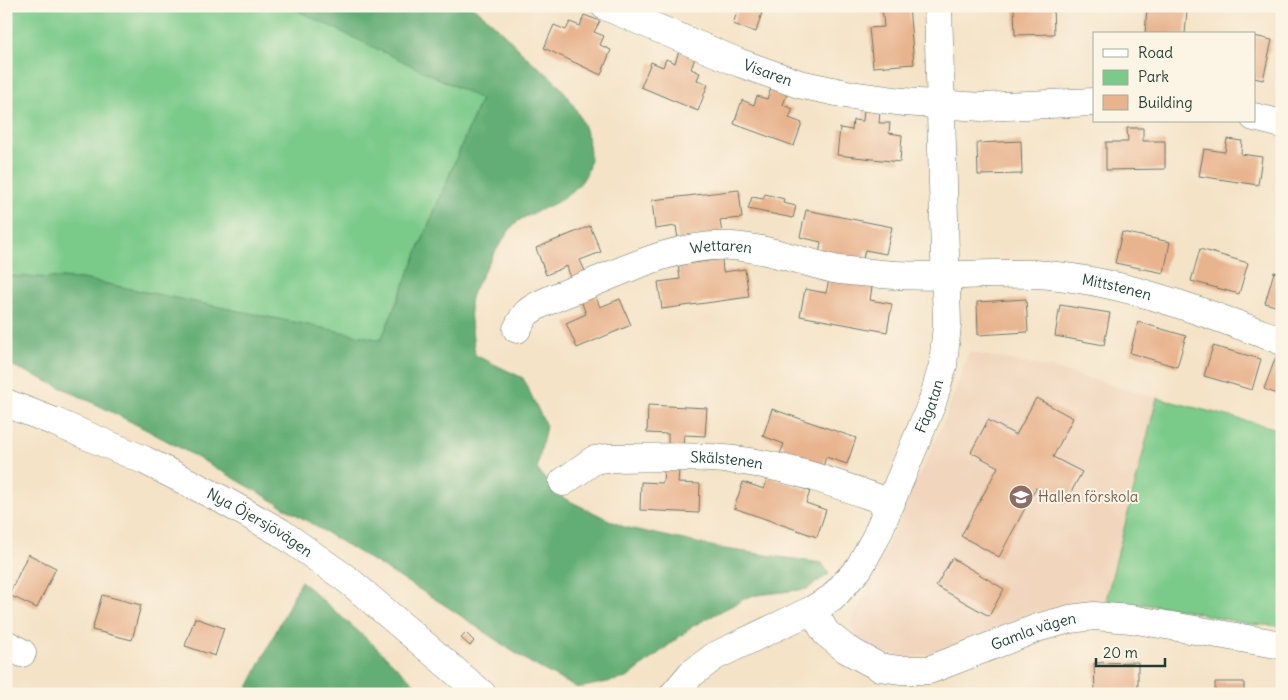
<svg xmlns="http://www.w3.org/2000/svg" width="1288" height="700" viewBox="0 0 1288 700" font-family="Delius,sans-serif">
  <rect width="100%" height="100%" fill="#fcf5e5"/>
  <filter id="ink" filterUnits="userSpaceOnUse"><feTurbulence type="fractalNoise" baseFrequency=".02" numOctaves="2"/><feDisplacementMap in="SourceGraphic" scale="10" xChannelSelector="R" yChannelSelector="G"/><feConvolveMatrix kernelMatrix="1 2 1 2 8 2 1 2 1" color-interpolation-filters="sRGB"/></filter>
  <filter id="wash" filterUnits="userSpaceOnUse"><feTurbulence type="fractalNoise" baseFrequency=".0096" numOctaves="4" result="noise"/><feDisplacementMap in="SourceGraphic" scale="20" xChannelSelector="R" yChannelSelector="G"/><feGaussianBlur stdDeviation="1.12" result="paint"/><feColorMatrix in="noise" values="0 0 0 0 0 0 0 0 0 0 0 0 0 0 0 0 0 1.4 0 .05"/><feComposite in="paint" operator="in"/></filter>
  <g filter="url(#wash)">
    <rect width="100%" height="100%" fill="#f4e3c7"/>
    <path fill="#f1d5bd" d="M969 352 1055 369 1157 398 1106 600 1040 611 964 645 944 651 911 657 876 652 859 645 851 624 945 419Z"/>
    <path fill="#7aca8a" stroke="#4c845f" d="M6 6H288L481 98 381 340 82 279 6 276Z
      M1157 398 1282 430V626L1247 624 1175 608 1106 600Z"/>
    <path fill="#63ae76" stroke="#417655" d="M288 6H471C493 20 509 40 527 57 538 68 552 76 561 88 580 110 602 155 582 181 563 205 542 207 518 221 509 226 474 286 471 298 468 306 474 344 475 355L523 378 546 426 537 469 557 495 624 527 725 549 822 563 829 574 807 589 750 596 693 626 627 678 578 688C562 680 546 672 531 663 501 645 473 623 443 604 301 517 160 428 6 363V276L82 279 381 340 481 99Z
      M301 581 377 648 425 694H245Z"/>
    <g id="blocks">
      <path fill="#e8b48e" d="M739 6H755L763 9 756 32 733 24Z
        M882 6H909L914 64 873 67 869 28 884 27Z
        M1053 6 1054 34 1015 35 1014 7Z
        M1147 7 1187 10 1185 34H1145Z
        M584 15 600 21 594 32 604 36 600 45 611 50 601 75 544 48 554 25 566 30 570 22 580 26Z
        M1254 36 1272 40 1263 80 1254 78Z
        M679 51 695 58 691 69 700 73 697 80 708 84 698 111 641 87 651 62 663 67 666 59 675 63Z
        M771 88 787 94 783 105 793 109 789 118 802 123 794 146 734 124 742 100 754 105 757 96 767 99Z
        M864 109 880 111 879 123H890L889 133 902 135 900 162 837 155 840 128 852 130 853 120 863 121Z
        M1127 128H1143V141H1165V169L1106 170V142H1128Z
        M1227 139 1242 141 1241 154 1262 157 1258 185 1199 176 1204 149 1225 152Z
        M1021 141 1022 174 978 175 977 143Z
        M739 190 742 218 720 220 722 234 678 239 676 226 655 229 652 200Z
        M765 194 784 199 783 203 796 206 793 218 748 209 752 197 763 199Z
        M806 210 892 227 886 254 865 250 862 263 819 255 821 242 800 237Z
        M590 226 601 252 580 260 586 273 571 279 567 266 546 275 536 248Z
        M1122 232 1170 242 1164 273 1115 263Z
        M1200 249 1248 263 1239 294 1191 281Z
        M722 259 723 272 745 269 749 297 662 309 658 282 680 279 678 265Z
        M1274 272 1282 274V308L1265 303Z
        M829 279 872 287 870 300 892 304 887 332 800 316 805 289 826 293Z
        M595 295 600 307 620 299 631 325 577 348 566 323 586 314 581 301Z
        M1026 299 1028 332 978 335 977 302Z
        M1060 305 1110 313 1104 345 1055 336Z
        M1138 322 1186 336 1177 367 1130 353Z
        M1213 346 1261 359 1252 390 1204 376Z
        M1275 359 1282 361V396L1264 389Z
        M1036 398 1073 418 1053 457 1082 472 1065 503 1036 488 999 557 961 536 998 467 971 452 988 420 1016 435Z
        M648 405 707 408 705 436 684 435 683 448H668V434L647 433Z
        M772 409 856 438 847 464 826 457 822 470 779 456 784 444 763 436Z
        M664 469 679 470 678 483 700 484 699 513 640 510 641 482 663 483Z
        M768 476 810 491 806 503 826 510 817 537 734 508 743 482 764 489Z
        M28 554 56 568 37 608 9 595Z
        M952 558 1004 589 989 616 936 586Z
        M102 595 141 605 132 640 92 630Z
        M195 618 224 628 215 656 185 646Z
        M466 633 474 641 470 646 461 638Z
        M1138 662V692L1095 693 1094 663Z
        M1215 682H1244V694H1215Z"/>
    </g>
  </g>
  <g filter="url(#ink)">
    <use href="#blocks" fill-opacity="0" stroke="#6a7767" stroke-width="1"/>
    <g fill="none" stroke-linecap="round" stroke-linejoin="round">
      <defs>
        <g id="minor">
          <path id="s1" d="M605 6 740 63 799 84 851 95 903 102 982 107 1094 102"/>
          <path d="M1254 117 1282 124"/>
          <path id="s2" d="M517 329C520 324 523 316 528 312 539 302 575 290 590 284 635 265 682 243 732 246 766 248 800 261 834 269 849 272 866 272 882 274 933 279 984 272 1034 274 1117 278 1204 312 1282 341"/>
          <path id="s3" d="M6 403 55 422 144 460 219 498 280 532 348 580 482 694"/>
          <path id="s4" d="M563 482 594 460 607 458C656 458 707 454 756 463 801 470 847 488 891 503"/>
          <path id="s5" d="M812 610 826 633 846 649 879 667 900 670H929L1040 627 1070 619 1094 616 1131 619 1282 645"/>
          <path d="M6 644 22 653"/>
          <path id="s6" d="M674 694 691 674 715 656 812 610 832 598 859 568 876 537 932 403 943 365 947 325 938 6"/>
        </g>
      </defs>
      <use href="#minor" stroke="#6a7767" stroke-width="29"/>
      <use href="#minor" stroke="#fff" stroke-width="28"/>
    </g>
  </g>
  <defs>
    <symbol id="school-disc" viewBox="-11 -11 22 22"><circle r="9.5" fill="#8d6e63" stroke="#fcf5e5"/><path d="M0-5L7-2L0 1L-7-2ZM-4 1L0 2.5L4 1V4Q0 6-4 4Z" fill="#fff"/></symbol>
  </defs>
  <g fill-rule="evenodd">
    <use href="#school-disc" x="1007" y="483" width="28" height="28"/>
  </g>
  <g text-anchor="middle" stroke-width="4" stroke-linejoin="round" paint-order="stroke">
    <g font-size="15" fill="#1f3d34" stroke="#fcf5e5">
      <text dy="5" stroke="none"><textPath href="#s1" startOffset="176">Visaren</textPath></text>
      <text dy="5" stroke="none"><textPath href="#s2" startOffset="226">Wettaren</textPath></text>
      <text dy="5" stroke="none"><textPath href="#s2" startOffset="626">Mittstenen</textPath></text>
      <text dy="5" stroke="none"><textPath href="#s6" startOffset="404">Fägatan</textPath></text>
      <text dy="5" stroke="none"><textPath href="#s4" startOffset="171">Skälstenen</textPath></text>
      <text dy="5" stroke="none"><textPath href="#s3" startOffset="281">Nya Öjersjövägen</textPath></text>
      <text dy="5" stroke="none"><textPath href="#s5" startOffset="252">Gamla vägen</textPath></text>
    </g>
    <g font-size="15" fill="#785e54" stroke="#fcf5e5" text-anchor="start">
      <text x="1038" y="502">Hallen förskola</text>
    </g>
  </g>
  <rect width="1288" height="700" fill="none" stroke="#fcf5e5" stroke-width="25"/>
  <rect x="1093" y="32" width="162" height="90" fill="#fcf5e5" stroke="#a4ab9e"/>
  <rect x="1103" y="49" width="25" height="8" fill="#ffffff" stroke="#a4ab9e"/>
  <text x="1138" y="58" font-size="15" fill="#1f3d34">Road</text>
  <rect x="1103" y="70" width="25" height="15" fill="#7aca8a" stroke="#a4ab9e"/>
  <text x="1138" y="82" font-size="15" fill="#1f3d34">Park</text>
  <rect x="1103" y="95" width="25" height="15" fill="#e8b48e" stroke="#a4ab9e"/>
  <text x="1138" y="108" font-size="15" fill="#1f3d34">Building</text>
  <path d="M1096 658v8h69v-8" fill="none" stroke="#1f3d34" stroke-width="2.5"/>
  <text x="1103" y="658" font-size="15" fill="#1f3d34" stroke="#fcf5e5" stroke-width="4" paint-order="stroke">20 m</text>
</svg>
